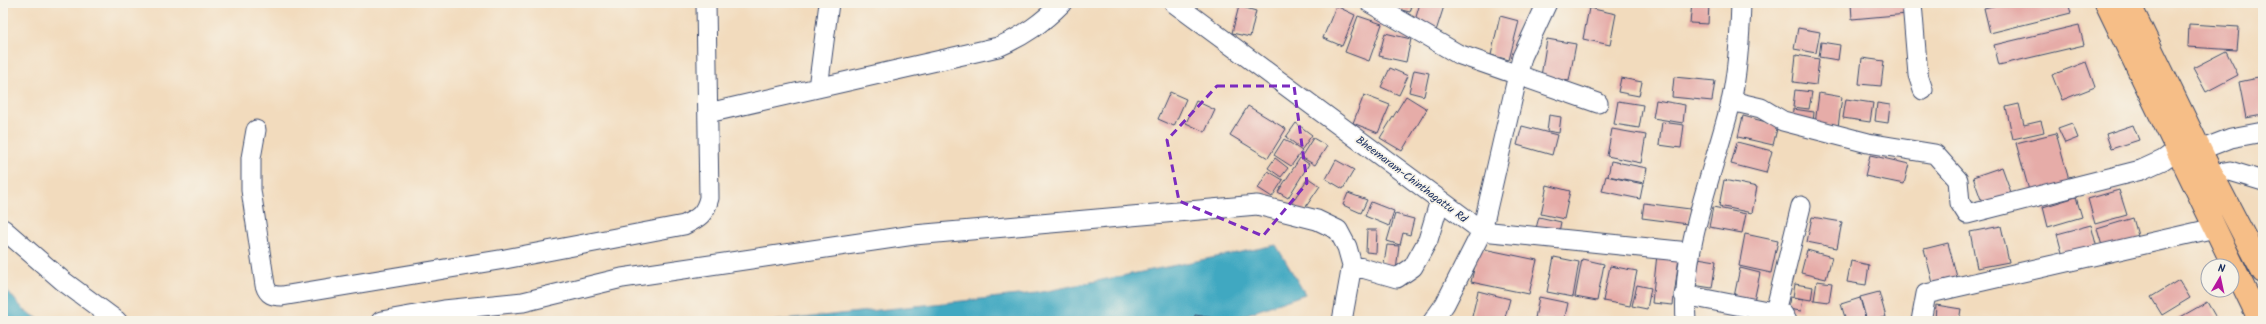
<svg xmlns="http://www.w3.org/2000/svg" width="2266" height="324" viewBox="0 0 2266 324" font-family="Kalam,sans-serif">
  <rect width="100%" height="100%" fill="#f7f3e8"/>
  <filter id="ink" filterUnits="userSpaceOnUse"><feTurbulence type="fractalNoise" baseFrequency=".025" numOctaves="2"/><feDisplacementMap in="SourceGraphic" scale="8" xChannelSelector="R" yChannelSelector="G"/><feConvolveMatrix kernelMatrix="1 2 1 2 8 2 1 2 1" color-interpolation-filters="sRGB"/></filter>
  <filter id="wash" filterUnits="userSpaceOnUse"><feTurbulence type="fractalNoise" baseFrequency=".012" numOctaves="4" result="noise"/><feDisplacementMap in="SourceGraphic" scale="16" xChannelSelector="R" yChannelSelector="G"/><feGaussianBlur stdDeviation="0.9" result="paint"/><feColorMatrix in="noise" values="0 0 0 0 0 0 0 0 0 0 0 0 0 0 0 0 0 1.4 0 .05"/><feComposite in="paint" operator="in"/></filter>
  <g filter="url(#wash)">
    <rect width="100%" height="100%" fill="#f2dbbd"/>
    <path fill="#41a8c1" stroke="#2e6c90" d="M1276 245 1305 294 1227 321H775L1037 293Z
      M3 286 24 310 42 321H3Z"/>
    <g id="blocks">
      <path fill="#e6aca8" d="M1393 3H1413L1410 12 1392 8Z
        M1420 3H1445L1436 31 1414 24Z
        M1692 3H1709L1708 24 1690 23Z
        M1851 3H1906L1907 14 1852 19Z
        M2006 3H2068L2071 13 1990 33 1984 8Z
        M1239 6 1256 11 1250 37 1232 33Z
        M1336 6 1355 15 1342 46 1323 38Z
        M1589 8 1616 14 1610 45 1583 39Z
        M1358 16 1382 24 1369 61 1345 52Z
        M1500 16 1519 21 1509 60 1491 55Z
        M2189 24 2239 27 2237 50 2188 47Z
        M2079 25 2084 45 1999 65 1994 45Z
        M1798 28 1820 32 1816 53 1794 49Z
        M1385 33 1411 39 1406 62 1379 56Z
        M1547 39 1576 44 1569 81 1541 76Z
        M1821 42 1840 45 1838 60 1819 57Z
        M2226 51 2238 75 2206 92 2193 68Z
        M1796 55 1819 59 1816 85 1793 82Z
        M1862 58 1884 61 1881 86 1859 84Z
        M2086 62 2095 87 2062 100 2052 75Z
        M1390 68 1408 76 1399 95 1381 87Z
        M1414 70 1429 73 1424 96 1409 92Z
        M1674 77 1715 81 1712 101 1672 97Z
        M2263 77V115L2246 118 2239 82Z
        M1621 78 1642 82 1639 96 1618 92Z
        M1795 90 1812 92 1809 109 1793 107Z
        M1170 92 1186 99 1174 126 1158 119Z
        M1819 93 1842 97 1838 127 1815 124Z
        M1364 95 1390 105 1378 133 1353 123Z
        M1406 96 1427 109 1402 151 1380 138Z
        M1846 99 1873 103 1870 122 1843 118Z
        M1656 100 1685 105 1683 123 1653 118Z
        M1196 101 1215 110 1205 132 1186 123Z
        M1618 101 1643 105 1639 128 1614 124Z
        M1877 103 1890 105 1888 123 1875 121Z
        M2019 104 2024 125 2041 121 2044 132 2013 139 2006 107Z
        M1248 106 1286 129 1268 158 1230 135Z
        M1793 109 1814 112 1813 122 1792 119Z
        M1549 115 1561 117 1559 133 1547 131Z
        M1743 116 1778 125 1773 145 1738 137Z
        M1662 122 1684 125 1681 148 1659 145Z
        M1296 123 1312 135 1302 149 1286 137Z
        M2072 123 2078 138 2065 143 2058 128Z
        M2133 125 2139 140 2111 149 2106 134Z
        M1522 126 1557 135 1552 155 1517 145Z
        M1612 129 1646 135 1641 163 1607 156Z
        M2056 133 2070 184 2030 194 2016 143Z
        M1313 138 1327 146 1315 165 1301 157Z
        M1284 139 1302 151 1291 166 1274 155Z
        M1737 142 1772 151 1766 173 1731 164Z
        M1870 155 1909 164 1904 184 1865 176Z
        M1275 158 1288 168 1281 177 1268 168Z
        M1300 158 1309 164 1288 198 1278 192Z
        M1336 160 1354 170 1343 189 1326 179Z
        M1611 161 1647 168 1644 183 1608 176Z
        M2002 167 2012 195 1983 205 1973 177Z
        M1268 171 1283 180 1272 197 1258 188Z
        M1606 176 1643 184 1640 199 1602 191Z
        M1308 178 1320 186 1303 211 1291 204Z
        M1724 180 1757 187 1752 213 1719 206Z
        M1547 185 1570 191 1564 219 1541 214Z
        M2119 190 2127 215 2095 224 2088 199Z
        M1348 193 1367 200 1361 213 1343 205Z
        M2076 197 2082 217 2048 227 2043 207Z
        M1371 202 1394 211 1389 226 1365 216Z
        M1644 203 1690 209 1688 224 1642 218Z
        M1713 207 1746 214 1742 233 1709 227Z
        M1395 214 1414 219 1410 235 1403 233 1400 245 1387 241Z
        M1539 217 1561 222 1558 237 1535 232Z
        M1812 217 1842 222 1837 248 1807 242Z
        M2133 218 2139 239 2103 249 2097 229Z
        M2091 225 2098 252 2064 260 2057 234Z
        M2001 226 2009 262 1977 268 1970 232Z
        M1367 230H1377L1376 253 1366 252Z
        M1745 234 1778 241 1771 273 1739 266Z
        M1948 243 1957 277 1933 283 1924 249Z
        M1387 245 1399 246 1396 271 1383 270Z
        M1479 248 1537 260 1529 294 1471 282Z
        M1807 250 1832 257 1826 279 1801 273Z
        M1657 254 1679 257 1673 305 1652 303Z
        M1554 257 1579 262 1573 297 1547 292Z
        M1698 258 1716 261 1712 288 1693 285Z
        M1582 259 1604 264 1597 301 1575 297Z
        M1851 261 1869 265 1866 285 1847 282Z
        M1610 266 1637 271 1630 306 1603 301Z
        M1740 268 1760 273 1754 301 1734 297Z
        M2179 280 2190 298 2162 315 2151 297Z
        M1817 281 1832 283 1829 302 1814 300Z
        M1795 284 1813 287 1811 300 1793 297Z
        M1637 285 1651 288 1647 309 1632 306Z
        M1478 291 1510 299 1504 321H1471Z
        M1879 292 1886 317 1867 321 1860 297Z
        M1539 297 1568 303 1564 321 1535 318Z
        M1790 297 1803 299 1801 311 1788 309Z
        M1860 298 1866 321H1846L1841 304Z
        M2207 302 2218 321H2178L2177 319Z
        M1936 305 1961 309 1959 321 1935 320Z
        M1195 315 1229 320V321H1194Z"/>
    </g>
  </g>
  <g filter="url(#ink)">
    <use href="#blocks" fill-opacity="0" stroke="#3b496c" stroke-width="1"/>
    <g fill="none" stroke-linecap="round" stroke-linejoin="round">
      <defs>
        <path id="minor" d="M1174 3 1482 231 1689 252
          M1370 3 1458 54 1598 103
          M1912 3 1918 75 1923 90
          M818 88 829 3
          M1731 101 1761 108 1783 121 1868 143 1935 154 1958 180 1960 203 1967 214 2141 170 2163 160 2177 150
          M708 113 998 47C1024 36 1042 23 1062 3
          M256 130 251 158V190L265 285C268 295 273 296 282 296L505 259 684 225C699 218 705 214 709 198L706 3
          M2200 150 2231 138 2263 132
          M2212 174 2230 171 2263 181
          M3 229 63 281 117 321
          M1352 265 1397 278 1413 267 1428 240 1440 200
          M1684 295 1783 314 1787 321
          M1775 312 1801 206
          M381 321 444 310 523 302 622 278 914 235 1257 205 1317 220 1338 230 1347 247 1352 265 1342 321
          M1433 321 1445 304 1482 231 1522 57 1547 3
          M1686 321C1681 246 1713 175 1731 102 1738 70 1740 36 1741 3
          M1921 321 1926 294 2215 228"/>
        <path id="highway" d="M2106 3 2260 321
          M2129 3 2212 174 2263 272"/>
      </defs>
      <use href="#minor" stroke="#3b496c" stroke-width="21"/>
      <use href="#highway" stroke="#3b496c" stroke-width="24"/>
      <use href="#minor" stroke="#fff" stroke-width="19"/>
      <use href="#highway" stroke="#f6be87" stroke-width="22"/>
    </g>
  </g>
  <path fill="none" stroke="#7b2cbf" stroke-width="3" stroke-dasharray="8 5" stroke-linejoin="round" d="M1217 86H1294L1307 183 1263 236 1179 201 1167 140Z"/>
  <g text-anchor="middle" stroke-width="3.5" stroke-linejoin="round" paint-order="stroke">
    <g font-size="11" fill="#1b2f5e" stroke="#f7f3e8">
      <text transform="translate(1412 179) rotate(37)" y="4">Bheemaram-Chinthagattu Rd</text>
    </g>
  </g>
  <rect width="2266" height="324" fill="none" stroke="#f7f3e8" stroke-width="16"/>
  <g transform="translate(2220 278) rotate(9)"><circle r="19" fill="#f7f3e8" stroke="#9fa5b1"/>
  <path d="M0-3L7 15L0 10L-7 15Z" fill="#b5179e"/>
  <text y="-6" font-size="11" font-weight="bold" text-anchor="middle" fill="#1b2f5e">N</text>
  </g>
</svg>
